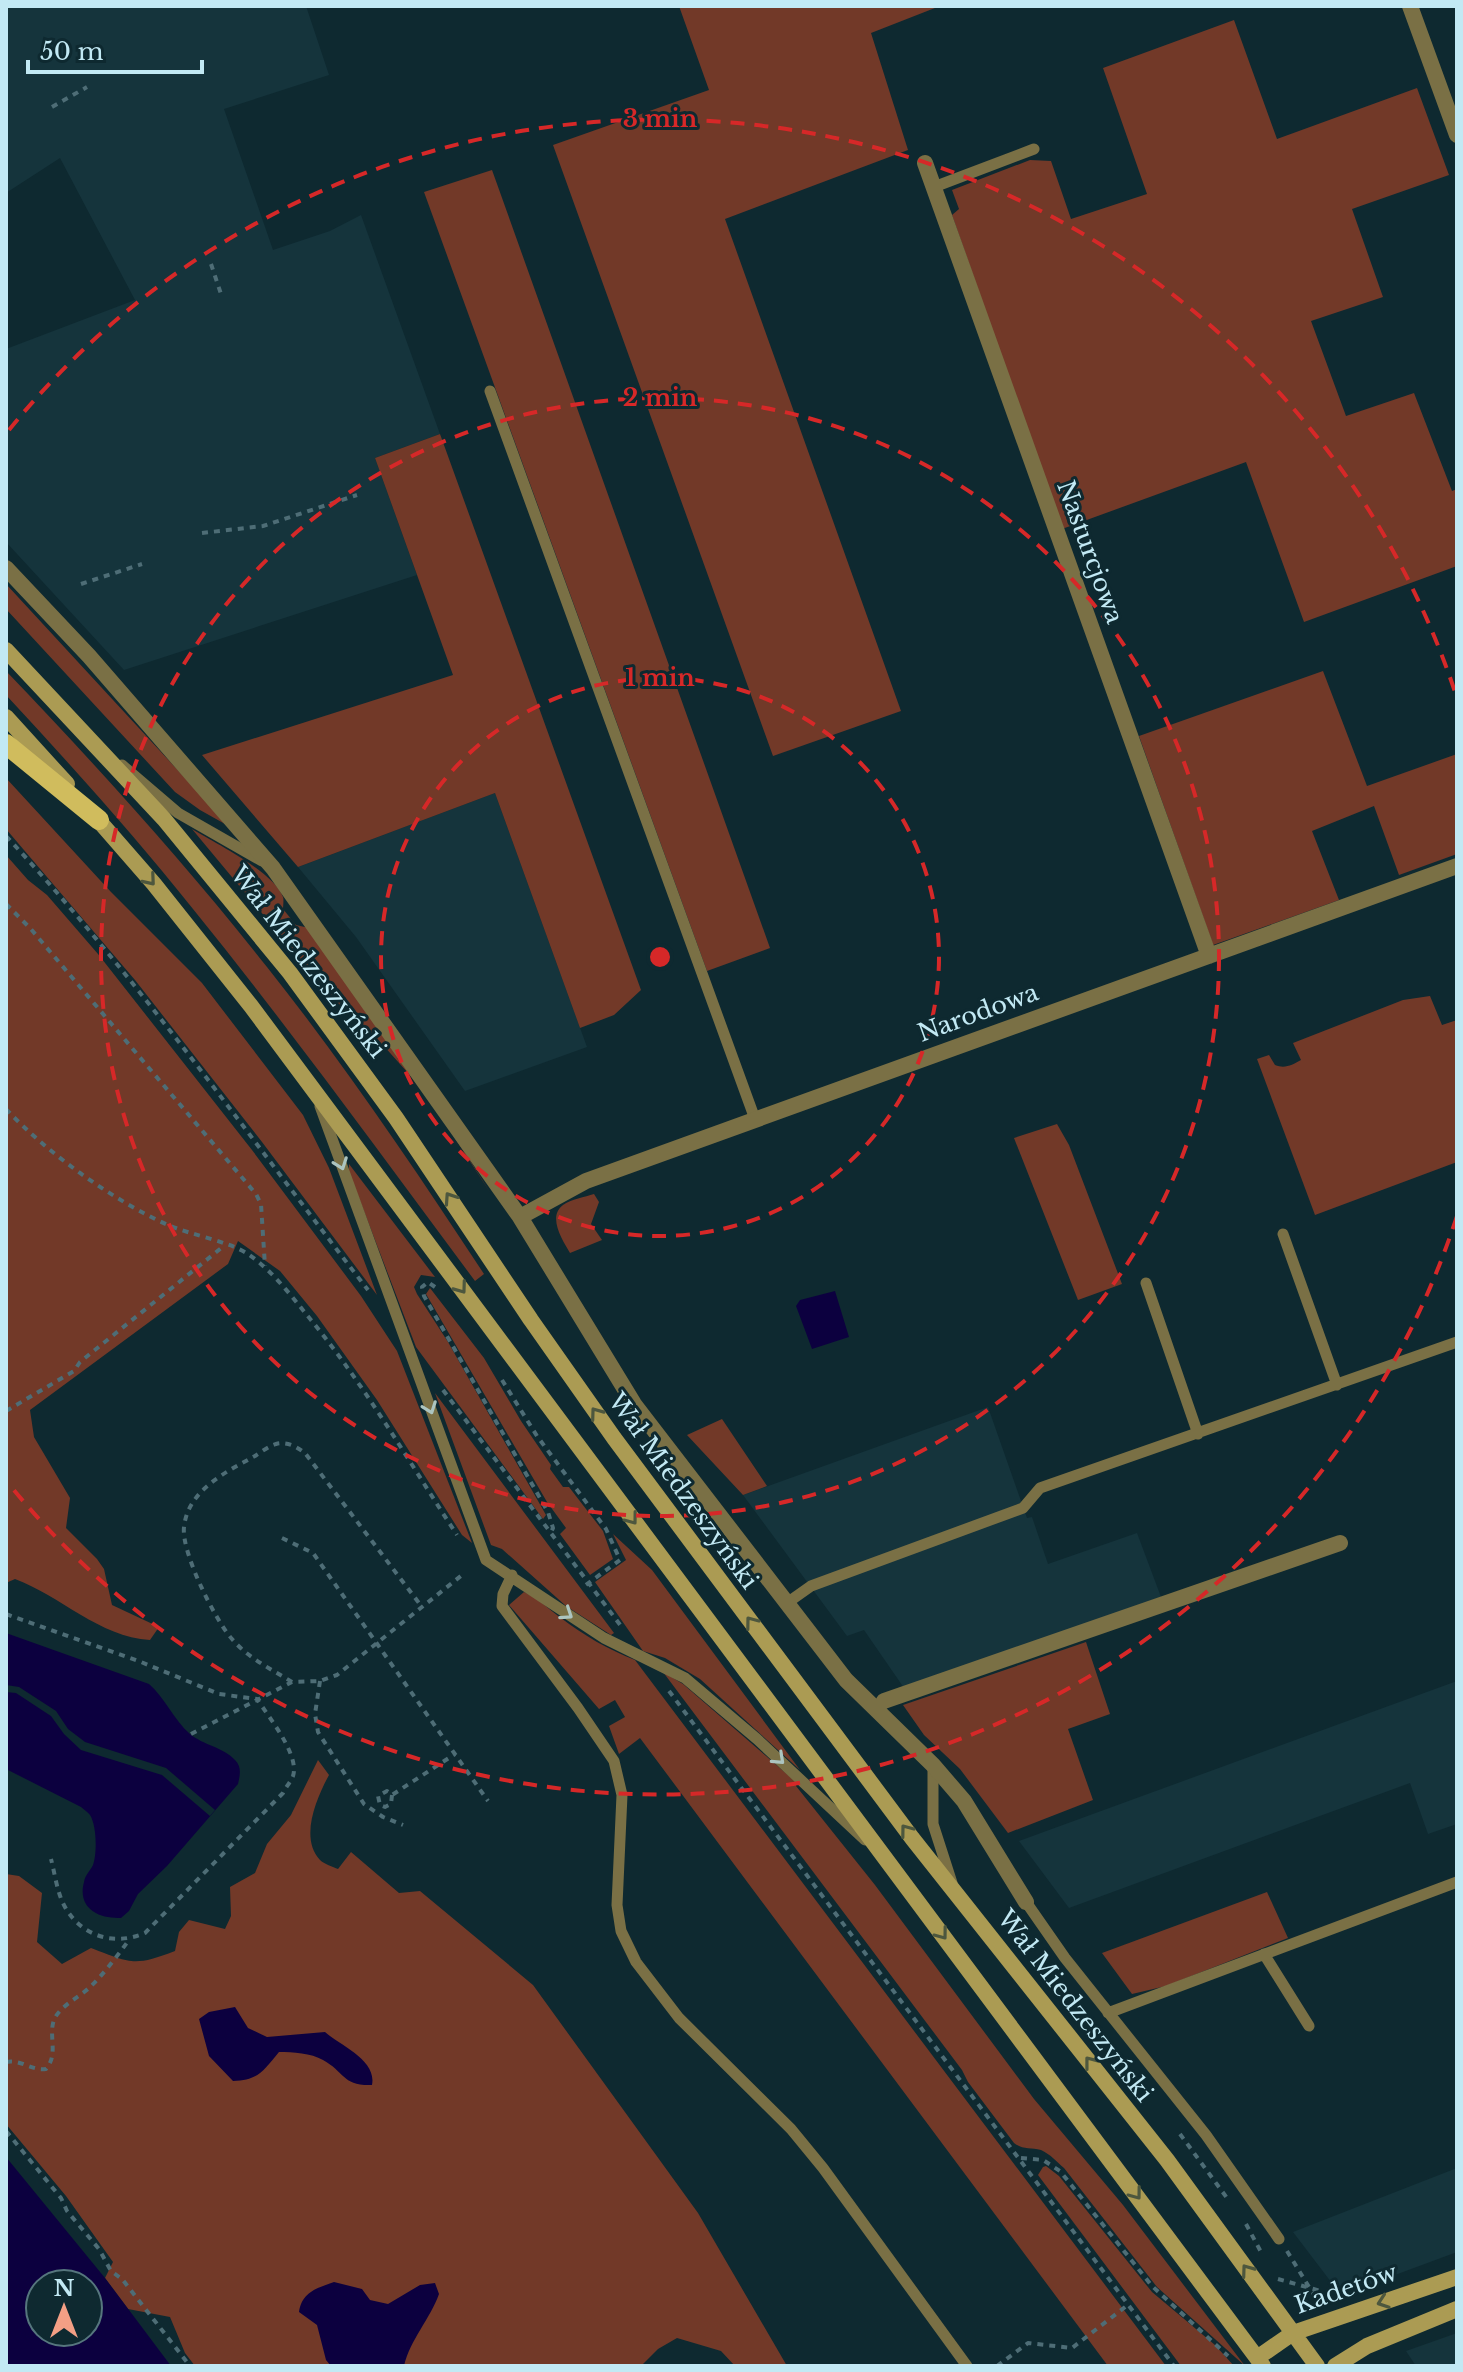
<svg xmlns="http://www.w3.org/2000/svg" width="1463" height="2372" viewBox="0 0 1463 2372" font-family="'Libre Baskerville',serif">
  <rect width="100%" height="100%" fill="#0e2930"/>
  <path fill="#15343c" d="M6 6H306L329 75 224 109 273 250 330 231 361 215 440 434 375 458 417 575 124 670 6 542V349L135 300 60 158 6 193Z
    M495 793 587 1047 465 1091 356 937 298 867Z
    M988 1407 1027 1518 1032 1517 1048 1564 1137 1533 1161 1597 904 1688 864 1630 847 1636 743 1495Z
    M1457 1681V1824L1428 1834 1410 1783 1069 1908 1019 1841Z
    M1457 2168V2252L1341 2295 1293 2232Z
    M1457 2333V2366H1416L1406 2351Z"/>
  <path fill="#723928" d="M679 6H940L871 33 908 150 725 219 901 711 773 756 553 145 709 90Z
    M1234 20 1277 139 1417 88 1449 175 1352 209 1383 297 1311 321 1346 416 1414 393 1452 491 1457 489V566L1304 622 1246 462 1062 529 952 215 959 209 952 190 1030 160 1051 161 1071 219 1147 194 1103 68Z
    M492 170 770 948 707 971 424 192Z
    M440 434 641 990 614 1015 580 1028 495 793 298 867 202 755 453 675 375 458Z
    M6 584 197 791 225 824 200 810 175 792 6 609Z
    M6 671C97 766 185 863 267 967 345 1065 415 1169 484 1274L475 1281C382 1156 291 1030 193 909 134 835 70 764 6 695Z
    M1323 671 1367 786 1457 754V854L1399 875 1374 806 1312 831 1339 900 1213 945 1139 736Z
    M6 778 111 892 202 983 303 1115 329 1168 377 1295 262 1142 135 980 6 829Z
    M192 829C215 843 274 872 283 897 284 899 283 907 283 909L296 925 309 928 417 1076 491 1194 426 1093 382 1044 341 1008Z
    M6 855 28 880 47 895 98 954 252 1150 361 1296 397 1351 472 1543 462 1535 377 1400 317 1316 280 1271 238 1241 228 1264 30 1410 34 1437 70 1498 66 1528 97 1559 104 1569 112 1605 159 1627 150 1640C99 1637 61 1596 15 1579L6 1583Z
    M1430 996 1442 1025 1457 1020V1162L1315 1215 1257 1059 1269 1055 1275 1065C1285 1069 1292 1065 1301 1060L1293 1043 1403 1000Z
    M1057 1124 1069 1145 1122 1284 1078 1300 1014 1138Z
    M349 1164 435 1277 421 1275 414 1287 417 1294 448 1342 546 1515 543 1519 416 1347 349 1172Z
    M594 1194 599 1202 591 1224 602 1240 570 1253C563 1241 547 1217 563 1205 571 1199 585 1197 594 1194Z
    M430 1288 484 1358 521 1421 551 1465 550 1469 563 1487H569L603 1531 613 1559 590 1575 560 1534 566 1528 547 1502 426 1294Z
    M435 1393 614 1633 611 1635 566 1606 502 1549 491 1545Z
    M722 1419 767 1486 743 1495 687 1435Z
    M613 1534 652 1570 800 1770 700 1679 665 1658 643 1651 595 1582 626 1560Z
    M524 1592C539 1598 548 1609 561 1618 583 1635 609 1650 635 1660L1166 2366H1108L640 1738 619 1754 609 1726 625 1717 615 1700 599 1709 509 1605Z
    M1086 1642 1110 1714 1068 1729 1093 1800 1008 1833 960 1769 924 1735 903 1705Z
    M663 1672 683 1684 796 1782V1786L875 1885 1034 2099 1123 2205 1245 2366 1157 2287 1064 2168C1057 2162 1050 2154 1041 2150 1031 2147 1023 2150 1014 2143L968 2082 962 2070Z
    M318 1760 329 1775C317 1797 299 1838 320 1860 324 1864 333 1867 338 1869L351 1852 399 1893 420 1891 533 1985 698 2213 787 2366H735L721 2351 677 2338 658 2349 641 2366H195L185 2353 170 2317 128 2309 105 2278 113 2262 66 2196 6 2124V1874L19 1876 42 1893 37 1942 62 1964 91 1948C130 1963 134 1967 175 1951L179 1932 189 1920 225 1929 231 1916 230 1887 255 1873 267 1844 291 1815Z
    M1267 1892 1288 1938 1166 1986 1132 1994 1102 1953Z
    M1046 2166 1059 2176 1152 2292 1215 2345 1234 2366H1181L1038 2175 1043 2167Z"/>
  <path fill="#0c003f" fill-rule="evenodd" d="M835 1291 849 1337 812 1349 796 1306 800 1300Z
    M6 1633 149 1684C165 1698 174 1720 190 1734 203 1745 223 1747 235 1760 242 1767 240 1775 238 1784L167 1866 138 1894 129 1911 121 1918C98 1919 77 1908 84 1882 85 1875 90 1871 93 1865 97 1854 97 1826 90 1815 88 1812 84 1810 81 1807L6 1769Z
    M235 2007 248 2028 267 2037 325 2032C341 2046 377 2060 372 2085 342 2086 345 2072 323 2060 311 2053 293 2052 279 2052 263 2071 259 2080 233 2081L209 2056 199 2019 209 2012Z
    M6 2157 105 2278 171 2366H6ZM88 2284V2332H40V2284Z
    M334 2282 362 2289 370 2300 388 2304 420 2285 435 2283 439 2294C430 2319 410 2340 404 2366H331L326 2360 317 2325 299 2312C302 2292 317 2288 334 2282Z"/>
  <path fill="#0e2930" d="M6 1685 19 1687 56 1711 68 1729 85 1742 166 1768 215 1810 210 1816 162 1775 81 1750 64 1734 51 1716 16 1693 6 1692Z"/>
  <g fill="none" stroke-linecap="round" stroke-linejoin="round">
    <path stroke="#4e6d76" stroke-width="4" stroke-dasharray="6 6" stroke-linecap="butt" d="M52 107 87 87
      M211 264 221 294
      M202 533 263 526 357 495
      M81 584 142 564
      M6 836C138 978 249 1137 368 1290
      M6 904 30 928 256 1194 261 1204 265 1266
      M6 1109C47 1153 114 1201 168 1225 191 1235 228 1241 248 1254 273 1271 292 1297 311 1320 366 1387 409 1462 457 1535
      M435 1287 428 1282 422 1287 424 1296 548 1512 553 1528 550 1534
      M502 1380 537 1436 606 1529 620 1560 583 1587
      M443 1390 621 1626
      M6 1411 74 1371 80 1362 225 1245
      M282 1538 313 1553 488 1801
      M6 1614 141 1662 219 1694 257 1699C268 1716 300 1755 293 1776 291 1781 286 1787 283 1793L145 1933C115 1946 82 1937 65 1907 57 1893 55 1874 51 1859
      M320 1681 315 1714 318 1732 364 1804 383 1817 403 1825
      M292 1682C271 1669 248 1658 232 1639 215 1620 181 1552 184 1527 188 1490 226 1472 255 1456 261 1452 269 1446 276 1444 287 1441 297 1447 305 1453L422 1607
      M669 1691 1174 2366
      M191 1734 292 1682 320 1681 337 1675 462 1575
      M392 1795 391 1804 385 1807 380 1805 378 1796 387 1791 392 1795 455 1754
      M6 2062C21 2059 31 2071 46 2069 60 2053 46 2032 56 2016 64 2004 79 1997 89 1988 104 1974 117 1956 129 1940
      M6 2131 61 2198 67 2211 99 2249 111 2271 122 2279 190 2366
      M1180 2134 1227 2198
      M1021 2158 1043 2160 1060 2171 1152 2286 1228 2356
      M1246 2224 1261 2252
      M1287 2251 1320 2305
      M1278 2279 1324 2292
      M997 2366 1028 2343 1072 2348 1129 2304"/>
    <path stroke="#7a7045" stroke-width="11" d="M934 187 1034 149
      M490 391 755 1119
      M122 765 178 813 262 861
      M320 1106 486 1560 604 1638 685 1678 757 1739 865 1840
      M1283 1234 1337 1385
      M1146 1283 1198 1434
      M512 1575 503 1594 502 1606 578 1708 614 1761 622 1795 617 1905 621 1931 636 1962 679 2018 791 2129 823 2168 967 2366
      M787 1603 811 1586 1023 1508 1040 1488 1457 1342
      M933 1765V1824L952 1883
      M1026 1902 1065 1958 1206 2135 1279 2239
      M1264 1954 1309 2026
      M1108 2013 1457 1882"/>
    <path stroke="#7a7045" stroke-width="16" d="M1410 6 1457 135
      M925 163 1209 956
      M6 568 89 656 273 868 520 1217 634 1404 846 1680 933 1765 964 1801 1026 1902
      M520 1217 586 1181 1457 866
      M884 1701 1340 1543"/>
    <path stroke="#ab9b53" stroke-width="16" d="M6 650 164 819 290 973 396 1118 531 1320 614 1438 912 1838 1167 2160 1317 2366
      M6 717 67 784
      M93 814 154 884 251 1006 1263 2366
      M1257 2358 1293 2333 1457 2277
      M1335 2366 1367 2346 1457 2309"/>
    <path stroke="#d0bc5d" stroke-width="20" d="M6 744 99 820"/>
  </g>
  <defs><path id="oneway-chevron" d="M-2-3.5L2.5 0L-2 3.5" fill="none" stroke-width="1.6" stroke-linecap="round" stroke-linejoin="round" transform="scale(2)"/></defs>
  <g stroke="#4d573e">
    <use href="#oneway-chevron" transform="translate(150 880) rotate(50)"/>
    <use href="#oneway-chevron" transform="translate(450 1198) rotate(-124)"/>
    <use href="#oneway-chevron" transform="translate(461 1288) rotate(54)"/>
    <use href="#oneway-chevron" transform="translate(596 1413) rotate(-126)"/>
    <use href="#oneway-chevron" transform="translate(632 1519) rotate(53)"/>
    <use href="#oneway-chevron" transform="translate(751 1622) rotate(-127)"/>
    <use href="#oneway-chevron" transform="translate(906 1830) rotate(-127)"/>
    <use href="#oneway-chevron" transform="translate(942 1934) rotate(53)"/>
    <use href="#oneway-chevron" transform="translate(1090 2062) rotate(-128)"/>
    <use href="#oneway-chevron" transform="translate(1136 2194) rotate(53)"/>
    <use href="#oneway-chevron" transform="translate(1247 2270) rotate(-126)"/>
    <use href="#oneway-chevron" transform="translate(1383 2302) rotate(161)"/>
  </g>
  <g stroke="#acc5c0">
    <use href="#oneway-chevron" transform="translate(341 1164) rotate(70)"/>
    <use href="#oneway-chevron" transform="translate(430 1408) rotate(70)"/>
    <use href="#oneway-chevron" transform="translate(567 1614) rotate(34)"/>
    <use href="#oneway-chevron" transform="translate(779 1759) rotate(43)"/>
  </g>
  <g fill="none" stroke="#d62828" stroke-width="4" stroke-dasharray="14 10">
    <circle cx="660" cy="957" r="279"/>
    <circle cx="660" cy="957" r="559"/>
    <path d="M1457 1216A838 838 0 0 1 9 1484M9 430A838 838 0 0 1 1457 698"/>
  </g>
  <g text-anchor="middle" stroke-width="6" stroke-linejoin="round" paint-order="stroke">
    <g font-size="24" fill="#c2e9f4" stroke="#0e2930">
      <text transform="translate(1090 552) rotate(70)" y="8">Nasturcjowa</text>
      <text transform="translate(308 962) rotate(52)" y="8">Wał Miedzeszyński</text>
      <text transform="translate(978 1013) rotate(-20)" y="8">Narodowa</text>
      <text transform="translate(683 1491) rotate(54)" y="8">Wał Miedzeszyński</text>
      <text transform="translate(1075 2006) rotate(52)" y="8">Wał Miedzeszyński</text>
      <text transform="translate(1346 2289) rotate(-19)" y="8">Kadetów</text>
    </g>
  </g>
  <circle cx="660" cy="957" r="12" fill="#d62828" stroke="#0e2930" stroke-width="4"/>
  <g font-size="24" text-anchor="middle" font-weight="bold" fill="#d62828" stroke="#0e2930" stroke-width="6" stroke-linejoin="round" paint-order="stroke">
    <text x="660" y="127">3 min</text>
    <text x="660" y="406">2 min</text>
    <text x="660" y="686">1 min</text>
  </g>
  <rect width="1463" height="2372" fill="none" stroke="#c2e9f4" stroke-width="16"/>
  <g transform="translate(64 2308)"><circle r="38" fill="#0e2930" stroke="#56767e" stroke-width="2"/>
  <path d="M0-6L14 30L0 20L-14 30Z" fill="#f39f85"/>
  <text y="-12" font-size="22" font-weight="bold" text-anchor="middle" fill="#c2e9f4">N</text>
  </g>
  <path d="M28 60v12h174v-12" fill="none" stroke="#c2e9f4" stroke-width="4"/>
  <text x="40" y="60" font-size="24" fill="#c2e9f4" stroke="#0e2930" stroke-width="6" paint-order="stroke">50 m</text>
</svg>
